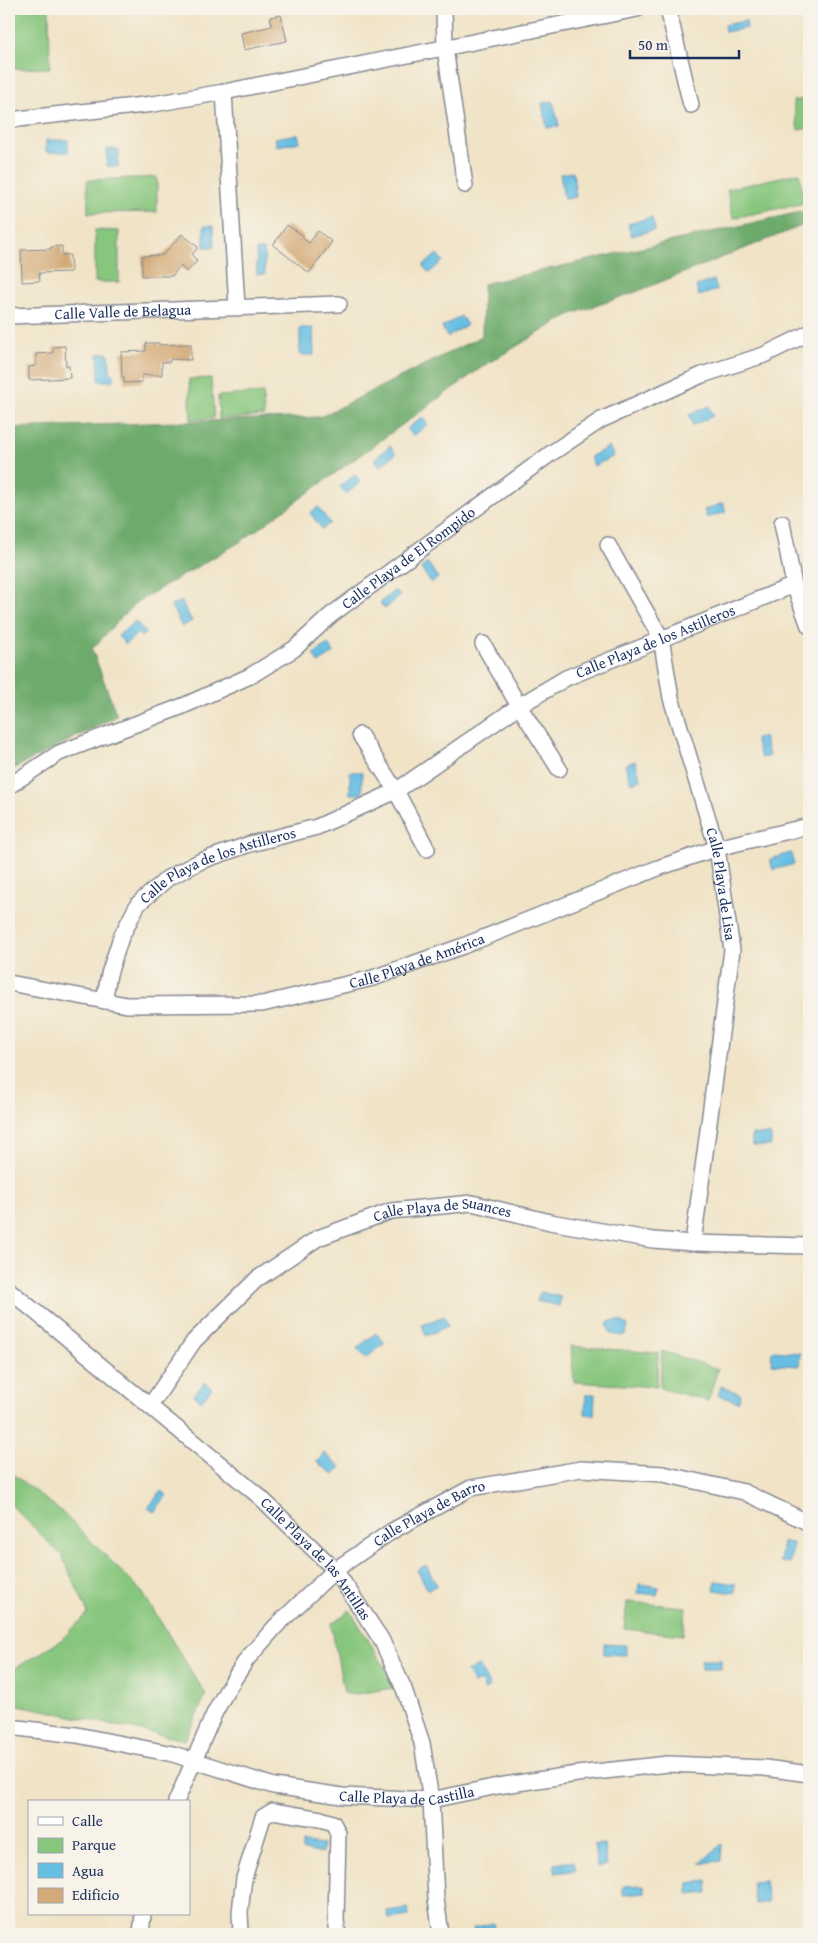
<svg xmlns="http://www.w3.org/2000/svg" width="818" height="1943" viewBox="0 0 818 1943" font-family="'Gentium Book Plus',serif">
  <rect width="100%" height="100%" fill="#f7f3e8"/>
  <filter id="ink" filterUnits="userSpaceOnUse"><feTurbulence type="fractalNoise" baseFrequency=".02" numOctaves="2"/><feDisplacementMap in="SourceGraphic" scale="10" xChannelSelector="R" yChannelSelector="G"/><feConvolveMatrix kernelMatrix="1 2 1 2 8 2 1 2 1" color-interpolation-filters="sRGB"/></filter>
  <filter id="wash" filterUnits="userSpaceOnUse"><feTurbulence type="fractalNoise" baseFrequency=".0096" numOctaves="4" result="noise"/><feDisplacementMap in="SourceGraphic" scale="20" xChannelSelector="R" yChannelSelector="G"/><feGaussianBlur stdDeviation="1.12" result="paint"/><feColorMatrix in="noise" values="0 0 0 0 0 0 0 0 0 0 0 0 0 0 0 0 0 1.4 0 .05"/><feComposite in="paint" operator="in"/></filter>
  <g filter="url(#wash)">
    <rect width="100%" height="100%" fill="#f0e3c6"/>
    <path fill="#87c67d" stroke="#517a6e" d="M10 9H49L50 68 12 69Z
      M809 98V128L798 130 793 101Z
      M799 173 805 203 733 218 727 189Z
      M157 177V212L88 213 87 180Z
      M95 230 119 231V282H95Z
      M211 378 214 418 191 420 189 379Z
      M263 393 264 416 219 419 218 396Z
      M571 1346 658 1353 657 1387 574 1382Z
      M662 1351 718 1369 708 1401 660 1388Z
      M9 1471 63 1513 142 1592 206 1695 185 1740 9 1703V1672L59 1642 88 1613 62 1556 9 1503Z
      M627 1602 686 1607 683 1635 624 1629Z
      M350 1610 389 1674 393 1688 352 1695 344 1693 331 1624Z"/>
    <path fill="#6dab6c" stroke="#446d65" d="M809 210V223L633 293 569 315 485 365 240 542 135 603 92 649 117 716 9 771V428L320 417 482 336 483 284Z"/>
    <path fill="#66bfe3" stroke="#4077a0" d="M746 21 747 28 725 32 724 25Z
      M553 101 559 126 547 128 542 103Z
      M298 134 300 142 277 146 275 138Z
      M46 140H68V152H46Z
      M107 149 119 150 118 167 107 166Z
      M573 172 576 197 564 199 560 174Z
      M652 217 655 230 631 236 628 224Z
      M204 226H213L214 247H204Z
      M256 250H264L265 274H257Z
      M437 254 443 261 429 273 423 266Z
      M714 280 717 290 699 296 696 286Z
      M461 316 467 325 447 337 442 327Z
      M300 328H313L314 355H300Z
      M104 353 109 354 110 371 114 376 112 381H99L98 354Z
      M709 406 713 416 693 425 689 415Z
      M422 417 428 424 413 436 407 429Z
      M390 446 396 454 380 466 374 459Z
      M609 447 614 456 594 466 590 457Z
      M355 475 361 482 346 494 340 486Z
      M723 503 726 512 707 518 704 510Z
      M318 507 330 523 322 529 310 513Z
      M428 563 438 578 431 583 421 568Z
      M395 590 400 596 385 609 380 603Z
      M181 601 192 621 182 627 171 606Z
      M135 621 146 633 141 637 138 633 125 644 118 636Z
      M328 644 334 653 318 663 313 654Z
      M764 737 769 756 761 758 755 739Z
      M635 761 641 780 631 783 625 765Z
      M350 772H362V794H350Z
      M791 853 794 864 773 870 770 859Z
      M752 1134 771 1135V1146H752Z
      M540 1292 561 1297 559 1306 537 1301Z
      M444 1316 448 1326 426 1336 422 1325Z
      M610 1321H620L628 1325 626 1334 621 1336 611 1334 607 1324Z
      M376 1333 385 1343 366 1358 357 1348Z
      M772 1351 800 1353 799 1366 771 1364Z
      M205 1382 212 1388 201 1401 194 1395Z
      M721 1386 741 1394 738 1402 718 1395Z
      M586 1394H595L594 1415 585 1414Z
      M324 1453 341 1467 334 1475 317 1462Z
      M161 1491 167 1495 154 1512 148 1508Z
      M783 1542 793 1543 790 1563 780 1562Z
      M426 1565 437 1585 428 1590 417 1570Z
      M716 1581 736 1584 735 1593 714 1590Z
      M639 1584 659 1587 657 1595 638 1593Z
      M604 1644 626 1645V1655L604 1654Z
      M701 1660H721V1669H701Z
      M479 1666 490 1687 485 1690 480 1681 474 1684 467 1671Z
      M303 1843 323 1845 322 1853 302 1851Z
      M604 1844 607 1865 597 1867 594 1845Z
      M722 1844 721 1861 700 1863Z
      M574 1861 576 1870 556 1873 554 1864Z
      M707 1881 708 1893 688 1895V1883Z
      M765 1881 768 1902 755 1904 752 1882Z
      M644 1885V1893L623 1895V1886Z
      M408 1908 409 1916 389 1919 387 1911Z
      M493 1923 495 1932 475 1934 473 1928Z"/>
    <g id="blocks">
      <path fill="#d3aa78" d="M281 15 287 41 244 50 241 33 272 26 270 17Z
        M287 225 304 236 302 238 309 243 318 231 332 242 309 273 273 245Z
        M182 234 198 247 192 255 197 261 187 272 180 266 172 276H142V256L163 255Z
        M62 246V255H70L71 272 39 273 40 281 22 282 21 250 51 249V247Z
        M146 343H159V345L191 344V360L170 359V362H162V375H142V382L124 383V377H122L121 352 146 351Z
        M65 346 66 366H69L70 378 29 380V367L36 366V354L53 353V347Z"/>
    </g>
  </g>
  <g filter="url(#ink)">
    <use href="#blocks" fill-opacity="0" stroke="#868992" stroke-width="1"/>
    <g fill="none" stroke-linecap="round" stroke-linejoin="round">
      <defs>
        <g id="minor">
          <path d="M444 9 445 48 465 185"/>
          <path d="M668 9 691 105"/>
          <path d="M224 92 237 307"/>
          <path d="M9 120 153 104 224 92 637 9"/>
          <path id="s1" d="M9 316 339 304"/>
          <path d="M782 523 794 585 809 626"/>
          <path id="s2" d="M608 545 661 638 671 698 717 848 732 950 693 1243"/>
          <path d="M483 644 519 706 559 769"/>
          <path d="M360 735 396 791 427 849"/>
          <path id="s3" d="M9 786 59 753 183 706 250 676 294 649 331 615 550 454 601 420 702 375 764 355 809 333"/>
          <path id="s4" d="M9 983 127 1005 262 1004 373 978 463 946 658 868 717 848 809 826"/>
          <path id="s5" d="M104 1001 109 974 121 937 138 904 168 878 201 861 250 844 317 827 396 791 519 706 566 678 794 585"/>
          <path id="s6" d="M9 1290 260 1497 335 1570 381 1639 404 1689 422 1743 431 1800 436 1899 441 1934"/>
          <path id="s7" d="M150 1406 194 1341 257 1279 318 1238 391 1211 472 1203 550 1222 653 1240 693 1243 809 1246"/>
          <path id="s8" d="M9 1727 77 1735 127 1745 173 1754 274 1786 342 1796 431 1800 498 1786 577 1774 668 1764 765 1768 809 1774"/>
          <path id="s9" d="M176 1802 214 1714 227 1690 247 1659 276 1626 335 1570 392 1531 471 1488 581 1469 663 1474 744 1492 809 1523"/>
          <path d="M141 1934 143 1914"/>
          <path d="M241 1934 240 1912 244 1878 263 1817 273 1811 321 1819 333 1823 338 1833 336 1920 338 1934"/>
        </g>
      </defs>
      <use href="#minor" stroke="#868992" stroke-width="18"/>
      <use href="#minor" stroke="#fff" stroke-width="15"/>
    </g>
  </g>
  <g text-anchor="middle" stroke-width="4" stroke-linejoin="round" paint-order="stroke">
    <g font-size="15" fill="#1b2f5e" stroke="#f7f3e8">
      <text dy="5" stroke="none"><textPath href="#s1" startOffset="114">Calle Valle de Belagua</textPath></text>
      <text dy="5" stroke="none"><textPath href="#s3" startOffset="464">Calle Playa de El Rompido</textPath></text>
      <text dy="5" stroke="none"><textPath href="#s5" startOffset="689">Calle Playa de los Astilleros</textPath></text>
      <text dy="5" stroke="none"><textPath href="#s5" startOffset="194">Calle Playa de los Astilleros</textPath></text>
      <text dy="5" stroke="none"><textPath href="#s2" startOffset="361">Calle Playa de Lisa</textPath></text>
      <text dy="5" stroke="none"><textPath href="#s4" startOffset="416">Calle Playa de América</textPath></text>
      <text dy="5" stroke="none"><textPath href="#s7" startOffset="370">Calle Playa de Suances</textPath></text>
      <text dy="5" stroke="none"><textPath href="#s9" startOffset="396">Calle Playa de Barro</textPath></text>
      <text dy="5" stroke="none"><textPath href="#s6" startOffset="409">Calle Playa de las Antillas</textPath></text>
      <text dy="5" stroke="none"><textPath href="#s8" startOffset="406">Calle Playa de Castilla</textPath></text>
    </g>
  </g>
  <rect width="818" height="1943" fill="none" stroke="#f7f3e8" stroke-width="30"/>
  <rect x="28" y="1800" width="162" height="115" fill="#f7f3e8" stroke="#9fa5b1"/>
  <rect x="38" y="1817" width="25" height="8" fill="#ffffff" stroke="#9fa5b1"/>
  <text x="72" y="1826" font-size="15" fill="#1b2f5e">Calle</text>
  <rect x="38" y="1838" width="25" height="15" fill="#87c67d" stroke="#9fa5b1"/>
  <text x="72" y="1850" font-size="15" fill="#1b2f5e">Parque</text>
  <rect x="38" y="1863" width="25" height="15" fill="#66bfe3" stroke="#9fa5b1"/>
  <text x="72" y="1876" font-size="15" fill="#1b2f5e">Agua</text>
  <rect x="38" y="1888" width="25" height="15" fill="#d3aa78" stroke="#9fa5b1"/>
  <text x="72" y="1900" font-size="15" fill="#1b2f5e">Edificio</text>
  <path d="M630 50v8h109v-8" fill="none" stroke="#1b2f5e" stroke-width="2.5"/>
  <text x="638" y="50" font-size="15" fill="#1b2f5e" stroke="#f7f3e8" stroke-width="4" paint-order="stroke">50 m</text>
</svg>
